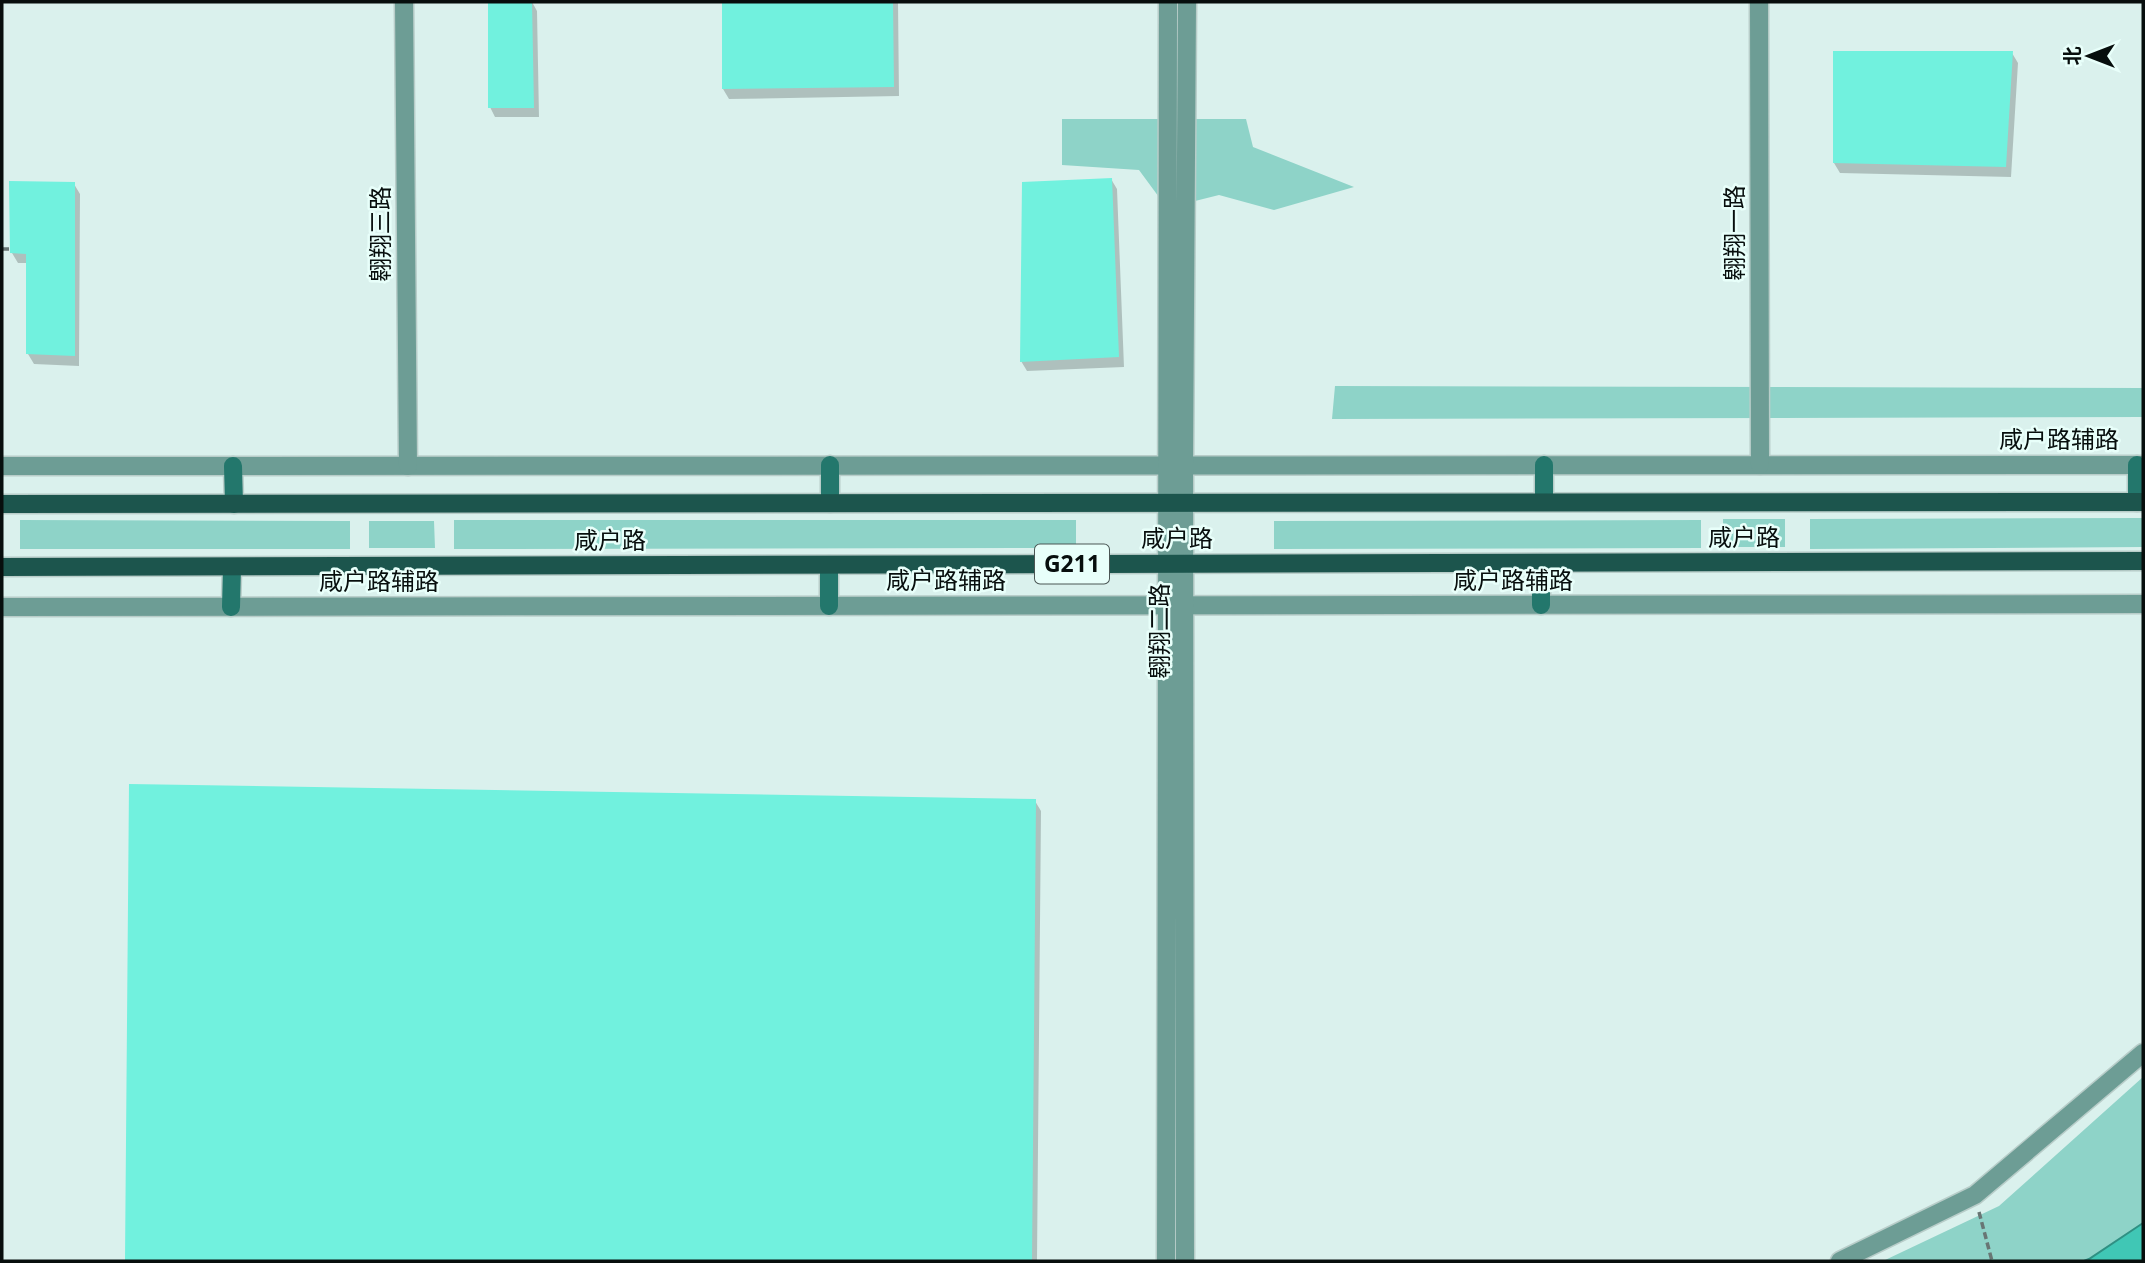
<svg xmlns="http://www.w3.org/2000/svg" width="2145" height="1263" viewBox="0 0 2145 1263" font-family="'Noto Sans','Noto Sans SC',sans-serif">
  <rect width="100%" height="100%" fill="#daf1ed"/>
  <path fill="#8ed3c8" d="M1062 119H1246L1253 147 1354 187 1274 210 1219 195 1167 208 1139 170 1062 165Z
    M1335 386 2143 388V417L1332 419Z
    M2143 518V547L1810 549V519Z
    M1723 519H1785V547H1723Z
    M20 520 350 521V549H20Z
    M454 520H1076V548L454 549Z
    M1701 520V548L1274 549V521Z
    M369 521H434L435 548H369Z
    M2143 1077V1261H1883L1999 1206Z"/>
  <path fill="#40c7b5" stroke="#2f9083" stroke-width="2" d="M2143 1223V1261H2084L2089 1259Z"/>
  <path fill="#0003" d="M532 2 537 11 539 117H495L490 107V5Z
    M723 2H898L899 96 729 99 723 89Z
    M2012 53 2018 63 2011 177 1840 173 1834 163Z
    M1111 179 1117 189 1124 367 1027 371 1021 361Z
    M74 184 80 194 79 366 34 364 28 354V263H18L12 253Z
    M130 786 1035 801 1041 811 1037 1261H127Z"/>
  <path fill="#71f1de" d="M504 2H532L534 108H488V3Z
    M722 2H893L894 87 722 89Z
    M1833 51H2013L2006 167 1833 163Z
    M1112 178 1119 357 1020 362 1022 182Z
    M9 181 75 182V356L26 354V254L10 253Z
    M129 784 1036 799 1032 1261H125Z"/>
  <g fill="none" stroke-linecap="round" stroke-linejoin="round">
    <defs>
      <path id="minor" d="M2 466 2143 465
        M2 607 2143 604
        M1840 1261 1975 1195 2143 1053"/>
      <path id="tertiary" d="M404 2 408 466
        M1759 2 1760 465
        M1166 1261 1168 2
        M1185 1261 1184 465 1187 2"/>
      <path id="secondary" d="M830 465V503
        M1544 465V502
        M2137 465V502
        M233 466 234 504
        M1541 605V563
        M829 606V565
        M231 607 232 567"/>
      <path id="primary" d="M2 504 2143 502
        M2 567 2143 561"/>
    </defs>
    <use href="#minor" stroke="#b8cdc9" stroke-width="21"/>
    <use href="#tertiary" stroke="#b8cdc9" stroke-width="21"/>
    <use href="#secondary" stroke="#b8cdc9" stroke-width="21"/>
    <use href="#primary" stroke="#b8cdc9" stroke-width="21"/>
    <path stroke="#687674" stroke-width="3.5" stroke-dasharray="7 3.5" stroke-linecap="butt" d="M2 249H10
      M1979 1212 1992 1261"/>
    <use href="#minor" stroke="#6d9d95" stroke-width="18"/>
    <use href="#tertiary" stroke="#6d9d95" stroke-width="18"/>
    <use href="#secondary" stroke="#23776c" stroke-width="18"/>
    <use href="#primary" stroke="#1c554d" stroke-width="18"/>
  </g>
  <g text-anchor="middle" stroke-width="5" stroke-linejoin="round" paint-order="stroke">
    <rect fill="#e8fffa" stroke="#4a5654" stroke-width="2" x="1035" y="544.5" width="74" height="39" rx="5"/>
    <g font-size="23" font-weight="bold" fill="#070e0d">
      <text x="1072" y="572">G211</text>
    </g>
    <g font-size="24" fill="#070e0d" stroke="#e8fffa">
      <text transform="translate(1735 233) rotate(-90)" y="8">翱翔一路</text>
      <text transform="translate(381 234) rotate(-90)" y="8">翱翔三路</text>
      <text x="2059" y="448">咸户路辅路</text>
      <text x="1744" y="546">咸户路</text>
      <text x="1177" y="547">咸户路</text>
      <text x="610" y="549">咸户路</text>
      <text x="946" y="589">咸户路辅路</text>
      <text x="1513" y="589">咸户路辅路</text>
      <text x="379" y="590">咸户路辅路</text>
      <text transform="translate(1160 631) rotate(-90)" y="8">翱翔二路</text>
    </g>
  </g>
  <rect width="2145" height="1263" fill="none" stroke="#070e0d" stroke-width="7"/>
  <g transform="translate(2089 56) rotate(270)" stroke="#e8fffa" stroke-width="5" paint-order="stroke">
  <path d="M0-5L12 26L0 18L-12 26Z" fill="#070e0d"/>
  <text y="-10" font-size="19" font-weight="bold" text-anchor="middle" fill="#070e0d">北</text>
  </g>
</svg>
